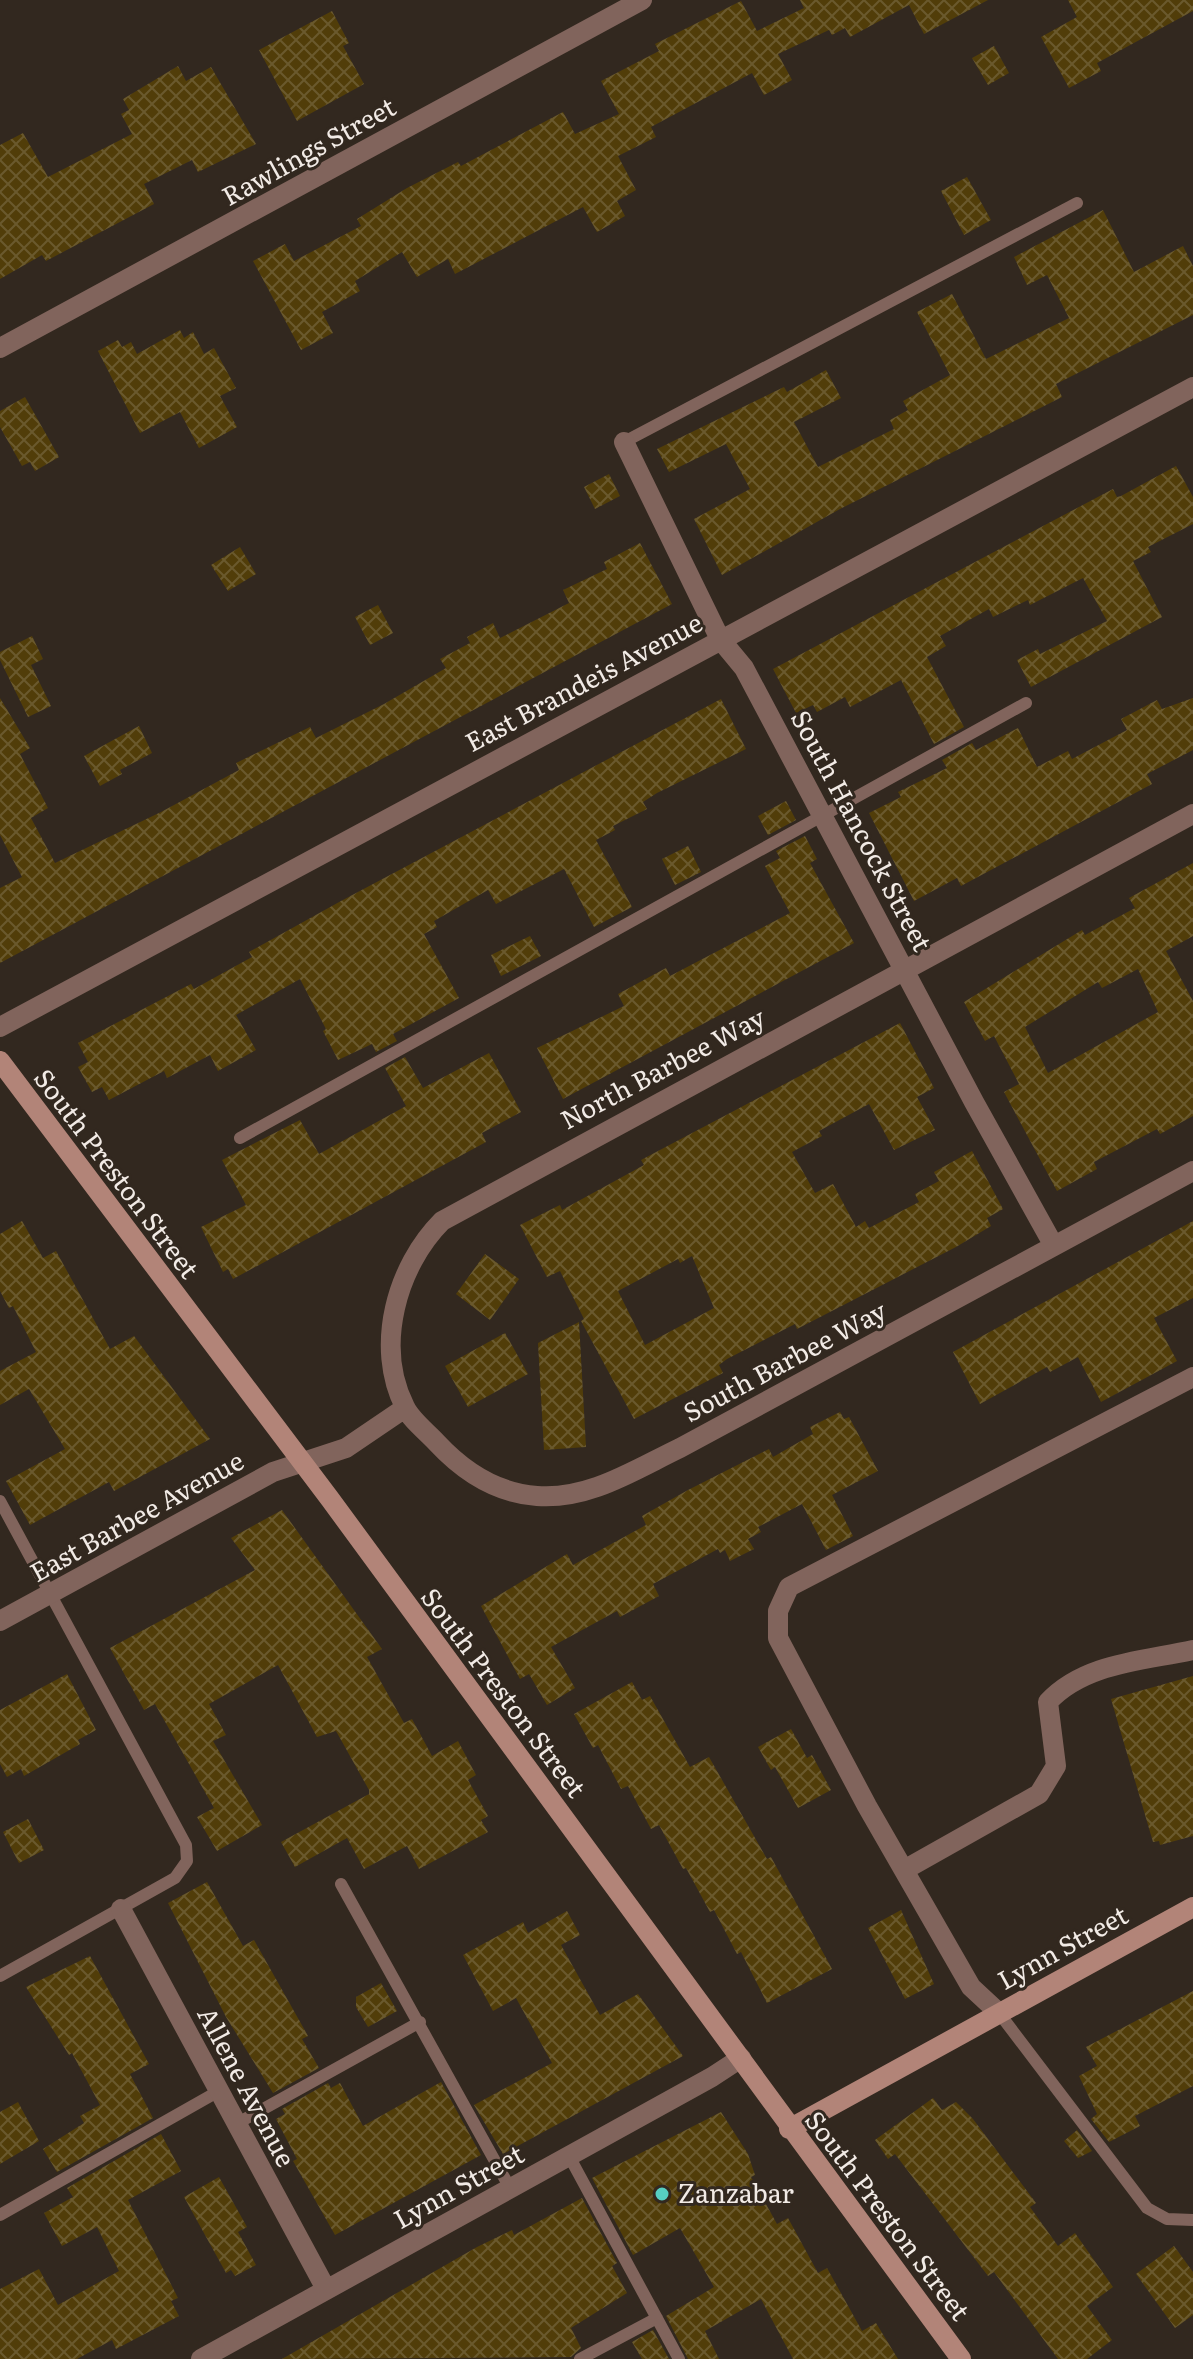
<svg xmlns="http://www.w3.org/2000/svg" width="1193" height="2359" viewBox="0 0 1193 2359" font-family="Literata,serif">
  <defs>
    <pattern id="building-cross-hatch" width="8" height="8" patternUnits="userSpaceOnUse" patternTransform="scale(2)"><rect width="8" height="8" fill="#513d09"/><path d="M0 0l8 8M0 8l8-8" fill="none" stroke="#6a592d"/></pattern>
  </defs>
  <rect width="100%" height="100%" fill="#32281f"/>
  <path fill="url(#building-cross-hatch)" fill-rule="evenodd" d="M800 0H988L924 34 909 5 850 37 845 28 832 35 829 30 778 54 792 80 764 95 752 73 651 127 656 137 618 156 636 190 617 201 625 216 597 232 583 207 455 274 448 259 417 277 402 252 355 281 360 291 322 312 333 333 301 350 253 261 285 244 294 261 361 226 357 219 407 188 458 162 461 166 563 112 575 134 619 114 601 81 659 51 655 44 741 1 757 31 804 8Z
    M1068 0H1193V11L1097 63 1101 71 1069 88 1041 37 1077 17Z
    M332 11 349 43 343 46 364 84 297 121 259 50Z
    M994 46 1009 73 988 85 972 58Z
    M178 66 186 81 211 67 256 144 198 172 192 160 144 184 154 204 46 261 42 255 0 279V145L23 133 48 177 132 134 121 114 129 110 123 99Z
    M967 177 991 220 964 235 941 191Z
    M1103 210 1134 272 1183 246 1193 266V315L1056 384 1062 397 840 509 722 575 694 519 750 489 726 444 669 472 657 449 784 387 787 392 826 370 841 398 794 422 818 467 894 429 890 420 908 410 903 401 950 375 917 312 952 294 986 359 1069 318 1047 275 1027 285 1014 257Z
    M180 330 184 338 193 332 204 354 214 348 236 388 220 396 237 427 199 448 180 412 140 433 98 351 118 340 122 347 131 342 137 354Z
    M25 397 59 457 35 471 30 462 22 466 0 427V411Z
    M1176 466 1193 497V524L1148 547 1151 552 1133 561 1162 617 1031 687 1017 660 1038 649 1040 654 1107 621 1083 578 1030 605 1028 600 993 617 989 609 940 636 946 646 927 657 964 727 934 744 901 680 850 707 845 697 817 712 813 705 796 713 773 669 1113 489 1117 497 1121 496Z
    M609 474 620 496 595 509 584 487Z
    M640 543 672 604 0 963V888L22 877 0 835V698L30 748 20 754 48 808 31 818 55 863 161 812 239 770 236 763 310 727 316 738 384 704 446 668 440 659 470 643 467 637 493 623 500 638 569 603 563 590 607 569 604 562Z
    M240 547 256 574 228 591 211 565Z
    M378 605 393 633 370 645 355 617Z
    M32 636 43 659 31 665 51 706 28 717 0 660V652Z
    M1193 698V750L1147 774 1152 784 961 886 957 878 914 901 869 813 901 797 898 792 947 768 942 760 972 743 976 750 1018 728 1037 767 1068 751 1072 759 1127 730 1121 719 1157 700 1162 709Z
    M721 699 746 749 657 793 643 802 647 809 613 826 615 830 596 840 632 907 594 927 564 869 496 904 488 890 434 921 437 927 424 934 459 998 393 1034 397 1041 376 1052 372 1044 338 1060 323 1031 326 1029 300 979 236 1015 256 1050 218 1071 210 1055 167 1078 164 1071 109 1100 102 1087 92 1092 78 1067 88 1062 78 1043 191 984 194 989 252 957 249 952 341 901Z
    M139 726 152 753 120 770 122 774 100 786 84 756Z
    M786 801 796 820 768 835 758 816Z
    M805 836 817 859 810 863 854 943 563 1099 537 1048 624 1006 618 994 666 968 670 976 790 913 765 866 780 858 776 851Z
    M688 846 701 872 675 885 662 859Z
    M1193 863V936L1166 951 1193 1001V1116L1160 1134 1157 1129 1094 1162 1097 1169 1057 1191 1004 1092 1019 1084 994 1036 985 1041 964 1002 1082 930 1085 935 1135 908 1129 898ZM1138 969 1158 1012 1048 1073 1025 1027 1098 982 1102 988Z
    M530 936 541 956 501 976 491 955Z
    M900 1023 934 1088 917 1097 935 1130 894 1150 869 1104 819 1131 822 1136 792 1152 815 1193 833 1184 856 1227 865 1221 869 1228 919 1202 915 1194 939 1181 934 1172 972 1151 1003 1209 987 1218 991 1226 956 1247 797 1329 795 1324 727 1359 719 1365 723 1373 634 1419 581 1321 584 1319 560 1271 547 1277 520 1225 560 1205 562 1210 644 1165 641 1160ZM692 1256 714 1308 645 1345 618 1291 678 1259 680 1263Z
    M489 1053 521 1112 482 1133 486 1142 233 1279 228 1269 223 1272 201 1227 246 1205 222 1160 300 1120 319 1154 406 1106 385 1068 405 1057 423 1088Z
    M22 1221 43 1258 56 1251 110 1349 134 1336 210 1439 114 1491 109 1482 30 1525 6 1481 65 1449 29 1389 0 1405V1371L36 1352 13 1306 9 1308 0 1291V1234Z
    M1193 1221V1298L1154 1318 1177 1361 1101 1402 1078 1357 1050 1372 1047 1367 980 1404 953 1352Z
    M485 1254 519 1279 490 1320 456 1294Z
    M579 1322 586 1447 544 1450 538 1343Z
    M505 1333 528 1374 468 1407 445 1366Z
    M840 1412 844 1419 849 1417 878 1471 832 1495 853 1536 826 1550 802 1504 758 1527 761 1532 748 1539 754 1549 730 1561 725 1550 720 1553 718 1549 653 1584 659 1596 620 1617 617 1611 551 1647 575 1688 547 1705 529 1674 520 1679 481 1606 567 1554 573 1565 646 1525 642 1516 688 1490 769 1449 773 1457 813 1434 810 1427Z
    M282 1510 382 1649 367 1657 404 1723 412 1719 432 1756 458 1741 476 1775 468 1780 488 1816 481 1820 488 1832 419 1869 407 1846 364 1869 347 1838 295 1867 281 1842 369 1794V1790L336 1731 317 1737 278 1665 209 1704 226 1735 213 1741 262 1825 217 1851 197 1817 214 1808 155 1704 144 1710 110 1648 255 1570 231 1538Z
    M67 1674 96 1730 78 1740 80 1744 24 1776 21 1769 7 1777 0 1764V1710Z
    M1193 1676V1836L1160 1845 1159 1841 1153 1842 1111 1699Z
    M632 1682 642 1700 650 1696 690 1767 709 1757 767 1859 771 1857 832 1969 767 2003 741 1952 737 1954 714 1910 710 1912 686 1868 683 1869 659 1825 651 1829 628 1786 621 1789 598 1745 593 1748 574 1714Z
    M791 1729 807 1758 812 1755 831 1790 798 1808 775 1767 771 1770 758 1747Z
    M28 1819 44 1850 19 1863 3 1832Z
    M207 1882 243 1946 254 1940 308 2036 302 2039 319 2068 273 2093 226 2017 168 1903Z
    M901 1910 934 1984 905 1999 868 1928Z
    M567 1911 580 1935 561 1945 600 2015 638 1994 683 2056 503 2154 474 2105 552 2063 516 1998 493 2011 463 1955 523 1922 528 1933Z
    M90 1956 149 2064 130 2074 153 2118 57 2172 43 2149 84 2123 80 2116 100 2105 72 2053 69 2055 26 1987Z
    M381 1983 397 2011 368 2027 356 2007V1997Z
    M1193 1991V2086L1135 2116 1140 2126 1109 2142 1091 2119 1097 2114 1079 2076 1097 2066 1086 2047Z
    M441 2082 481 2155 335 2235 293 2161 297 2159 276 2119 285 2114 282 2109 328 2083 331 2088 340 2083 363 2126Z
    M933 2098 942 2110 956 2102 973 2119 1036 2203 1030 2207 1058 2246 1075 2233 1113 2287 1087 2306 1112 2340 1087 2359H1058L994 2272 988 2276 895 2154 888 2159 875 2140Z
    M18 2102 39 2141 0 2164V2112Z
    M721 2112 748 2154 755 2175 751 2177 777 2224 788 2218 818 2273 827 2268 862 2331 876 2323 898 2359H793L761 2299 705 2331 719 2359H688L666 2316 714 2287 680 2228 633 2255 592 2178Z
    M1077 2130 1092 2151 1078 2158 1064 2141Z
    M161 2134 181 2171 128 2200 178 2298 171 2301 179 2316 116 2349 112 2340 77 2359H0V2289L39 2269 58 2305 119 2271 97 2227 62 2246 44 2213 73 2197 67 2188Z
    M219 2177 247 2227 238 2232 256 2265 235 2276 231 2270 226 2273 184 2197Z
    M582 2198 617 2263 612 2266 627 2293 571 2328 581 2348 571 2357 282 2359 477 2247 512 2230 514 2235Z
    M1174 2246 1193 2272V2315L1175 2328 1136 2274Z
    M653 2330 669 2359H642L632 2342Z"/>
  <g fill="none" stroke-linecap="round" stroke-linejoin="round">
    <path stroke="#81645c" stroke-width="12" d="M624 442 1077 203
      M240 1138 1026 703
      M0 1501 186 1845 187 1861 175 1878 0 1976
      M341 1884 510 2188
      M999 2013 1147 2208 1167 2219 1193 2220
      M236 2124 420 2022
      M569 2156 679 2359
      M0 2215 219 2091
      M580 2359 657 2318"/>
    <path stroke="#81645c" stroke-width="20" d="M0 348 642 0
      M624 442 720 639 744 668 974 1102 1054 1246
      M1193 814 442 1221C397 1266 374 1346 405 1407 411 1420 427 1432 437 1443 464 1472 496 1493 537 1496 589 1500 634 1470 680 1448L1193 1171
      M0 1027 1193 387
      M0 1621 273 1472 346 1448 405 1408
      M904 1870 1039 1794 1056 1766 1048 1702C1084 1663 1143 1661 1193 1650
      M121 1909 326 2289
      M999 2013 971 1987 867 1806 778 1638V1611L789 1587 1193 1377
      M201 2359 712 2077 741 2058"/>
    <path stroke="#b28478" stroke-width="20" d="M0 1061 330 1499 961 2359
      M789 2129 1193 1907"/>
  </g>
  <circle fill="#56cec2" stroke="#32281f" stroke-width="3" cx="662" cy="2194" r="8"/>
  <g text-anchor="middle" stroke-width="6" stroke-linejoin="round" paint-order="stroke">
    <g font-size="26" fill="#f2ebe6" stroke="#32281f">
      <text transform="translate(309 152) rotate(-29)" y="9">Rawlings Street</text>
      <text transform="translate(584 683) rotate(-28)" y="9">East Brandeis Avenue</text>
      <text transform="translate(861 831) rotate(62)" y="9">South Hancock Street</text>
      <text transform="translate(663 1069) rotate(-28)" y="9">North Barbee Way</text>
      <text transform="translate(116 1174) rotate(53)" y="9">South Preston Street</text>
      <text transform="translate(785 1362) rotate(-28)" y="9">South Barbee Way</text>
      <text transform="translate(137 1517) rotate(-29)" y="9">East Barbee Avenue</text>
      <text transform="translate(503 1693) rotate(53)" y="9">South Preston Street</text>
      <text transform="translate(1063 1948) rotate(-29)" y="9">Lynn Street</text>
      <text transform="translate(246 2087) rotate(62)" y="9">Allene Avenue</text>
      <text transform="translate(459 2187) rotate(-29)" y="9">Lynn Street</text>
      <text transform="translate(887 2216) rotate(53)" y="9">South Preston Street</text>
    </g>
    <g font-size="26" fill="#f2ebe6" stroke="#32281f" text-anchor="start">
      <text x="678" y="2203">Zanzabar</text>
    </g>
  </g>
</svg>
